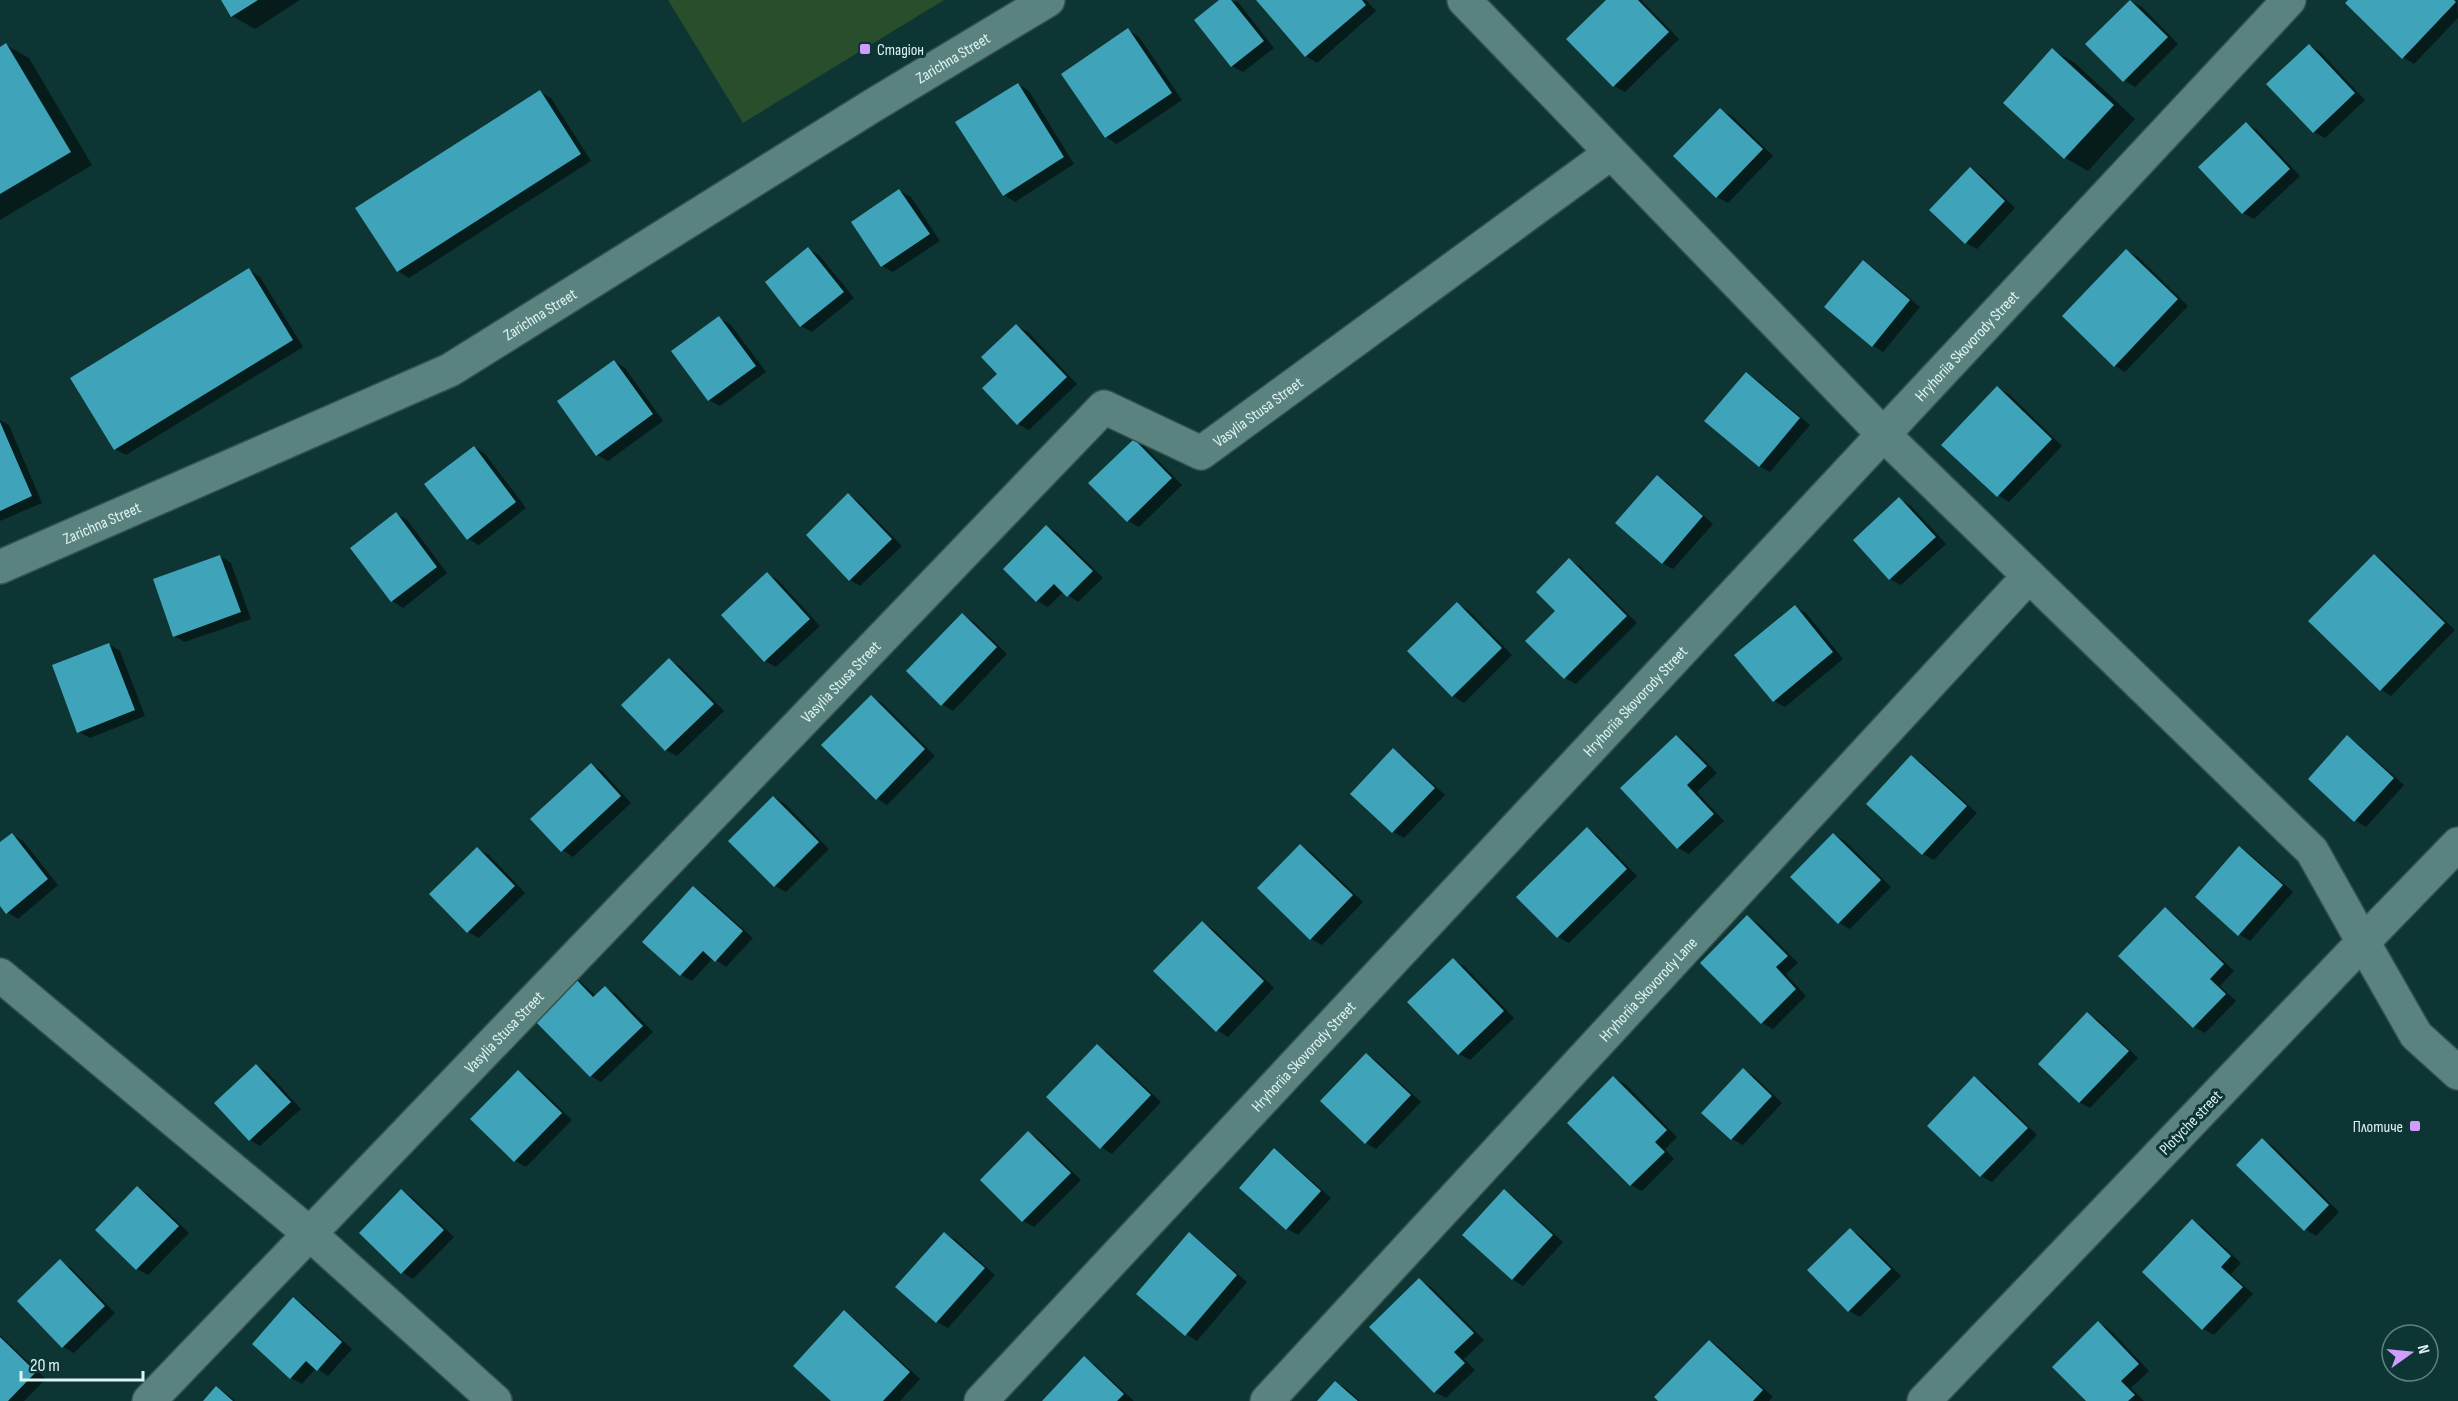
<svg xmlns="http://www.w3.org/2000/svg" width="2458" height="1401" viewBox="0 0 2458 1401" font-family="'Sofia Sans Condensed',sans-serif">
  <rect width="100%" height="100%" fill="#0c3534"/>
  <path fill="#284e2b" d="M668 0H944L743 123Z"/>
  <path fill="#0007" d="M222 0H300L255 29 232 16Z
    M1221 0 1238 2 1274 48 1243 72 1232 66 1196 20Z
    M1257 0H1366L1376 11 1317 63 1306 56Z
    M1608 0H1641L1679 39 1625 92 1614 86 1568 39Z
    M2350 0H2457L2458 18 2414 64 2403 57Z
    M2131 1 2142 7 2178 44 2135 87 2124 80 2088 44Z
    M1128 30 1139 37 1182 100 1117 144 1106 137 1063 74Z
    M6 45 29 58 92 165 0 220V49Z
    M2309 45 2320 52 2365 100 2325 138 2314 132Z
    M2053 50 2075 63 2135 119 2088 171 2065 158 2005 103Z
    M1018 84 1029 91 1074 164 1015 202 1004 195Z
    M540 92 551 98 591 161 409 278 398 271Z
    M1721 110 1732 116 1773 156 1728 203 1717 197Z
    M2246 123 2257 130 2300 176 2254 219 2243 213Z
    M1970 169 1981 175 2015 208 1977 249 1966 243Z
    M900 191 911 197 940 241 893 272 882 266Z
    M808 249 819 255 854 298 812 332 801 326Z
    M2127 251 2138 257 2188 306 2125 372 2115 366Z
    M1864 262 1874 268 1920 307 1883 352 1872 345Z
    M249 270 260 277 303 347 126 455 115 449Z
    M719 318 730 324 766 372 720 406 709 400Z
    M1017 326 1028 332 1077 384 1029 430 1018 424 999 374Z
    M614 361 625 368 663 421 608 461 597 455Z
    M1746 374 1757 380 1810 425 1770 472 1759 466Z
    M1998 388 2009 394 2062 446 2009 502 1998 495Z
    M0 420 9 425 42 503 0 521Z
    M1134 440 1145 447 1182 485 1139 527 1128 521Z
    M474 447 485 454 526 508 479 545 468 539Z
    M1657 477 1668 483 1713 524 1673 569 1662 563Z
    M849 495 859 502 902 546 860 586 850 580Z
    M1899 499 1910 505 1946 544 1901 585 1890 579 1855 540Z
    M396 514 407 520 447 573 403 608 392 601 352 548Z
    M1047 527 1058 533 1103 578 1078 602 1063 592 1048 607 1037 601Z
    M2374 555 2385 562 2455 630 2391 696 2380 689Z
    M220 556 231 563 251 619 185 642 174 636Z
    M1569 560 1580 566 1637 623 1576 684 1565 678 1557 611Z
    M767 574 778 580 820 626 776 667 765 661Z
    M1457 604 1468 610 1512 655 1464 703 1453 696 1409 651Z
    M1795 607 1806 613 1843 659 1785 707 1774 701Z
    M962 615 973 621 1007 654 953 711 942 704Z
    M109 644 120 651 145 716 90 738 79 732Z
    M669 660 680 666 724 711 677 756 666 750 623 705Z
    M871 697 882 703 935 756 887 805 877 799Z
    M1677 736 1687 743 1717 773 1697 792 1724 821 1689 854 1678 848Z
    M2347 737 2358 744 2404 785 2366 827 2355 820Z
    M1393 750 1404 757 1445 795 1404 838 1393 832Z
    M1911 757 1922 763 1977 813 1934 860 1923 854 1868 804Z
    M591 765 602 771 631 803 573 857 562 850Z
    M774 797 785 804 829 849 786 892 775 886Z
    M1587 829 1598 836 1637 876 1569 943 1558 937Z
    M12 835 23 841 58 885 18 919 7 912 0 904V844Z
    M1834 835 1845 841 1891 887 1850 929 1839 923Z
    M1300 845 1311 852 1363 902 1322 945 1311 939Z
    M2240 848 2251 855 2293 892 2250 941 2239 934Z
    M478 849 489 855 525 893 479 938 468 932Z
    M693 887 704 894 753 938 726 967 713 958 692 981 681 975 644 942Z
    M2165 909 2176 916 2234 971 2220 986 2236 1001 2205 1033 2194 1027 2121 956Z
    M1747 917 1758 923 1798 963 1786 974 1806 996 1773 1029 1762 1023Z
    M1202 923 1213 929 1274 988 1228 1037 1217 1030Z
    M1453 960 1464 966 1514 1018 1470 1060 1459 1054 1409 1002Z
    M572 976 582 983 596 996 605 988 616 994 653 1032 601 1082 591 1076Z
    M2087 1014 2098 1020 2138 1058 2090 1108 2079 1102Z
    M1097 1046 1108 1052 1161 1102 1112 1154 1101 1147Z
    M1366 1054 1377 1061 1421 1102 1376 1149 1366 1143Z
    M256 1066 267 1072 301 1109 260 1146 250 1140Z
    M1743 1070 1754 1076 1782 1103 1743 1145 1732 1139Z
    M518 1072 529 1078 572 1120 526 1167 515 1161Z
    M1614 1078 1625 1084 1677 1137 1665 1149 1674 1159 1642 1191 1631 1185Z
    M1975 1078 1986 1085 2037 1135 1992 1182 1981 1176Z
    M1029 1133 1039 1139 1081 1180 1034 1227 1023 1221 982 1180Z
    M2262 1140 2273 1146 2339 1212 2316 1236 2305 1229Z
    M1274 1150 1285 1157 1331 1198 1298 1235 1287 1229Z
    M137 1188 148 1194 189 1233 148 1275 137 1269Z
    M402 1191 412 1197 454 1237 413 1279 402 1272Z
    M1504 1191 1515 1198 1563 1242 1523 1286 1512 1279Z
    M2192 1221 2203 1227 2241 1263 2231 1274 2253 1294 2214 1335 2203 1329Z
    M1850 1229 1861 1236 1901 1276 1860 1317 1849 1311Z
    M945 1234 956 1240 995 1275 948 1328 937 1322Z
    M1189 1234 1200 1241 1247 1282 1197 1341 1186 1334Z
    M60 1261 71 1268 115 1313 74 1353 63 1347 19 1301Z
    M1419 1280 1430 1286 1484 1340 1464 1359 1475 1370 1446 1398 1435 1392Z
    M294 1299 304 1305 352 1349 328 1376 316 1368 302 1384 291 1378Z
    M844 1312 855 1319 920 1379 900 1401H833Z
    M2099 1323 2109 1329 2149 1371 2131 1388 2144 1401H2088Z
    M0 1335 46 1379 24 1401H0Z
    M1710 1341 1720 1348 1773 1397 1769 1401H1660Z
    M1084 1358 1095 1365 1134 1401H1044Z
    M1336 1383 1347 1389 1360 1401H1319Z
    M216 1387 227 1394 235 1401H204Z"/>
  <path fill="#3fa3b9" d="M221 0H258L231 17Z
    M1219 0H1231L1264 41 1231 67 1194 20Z
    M1256 0H1362L1366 5 1305 57Z
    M1606 0H1638L1669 32 1613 87 1566 39Z
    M2130 0 2168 37 2123 82 2085 44Z
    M2348 0H2454L2456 2 2402 59 2345 3Z
    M1128 28 1172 93 1105 138 1061 74Z
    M6 43 71 152 0 194V47Z
    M2309 44 2355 93 2313 133 2266 84Z
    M2052 48 2114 105 2064 159 2003 103Z
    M1018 83 1064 157 1003 196 955 122Z
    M540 90 581 154 397 272 355 208Z
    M1720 108 1763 149 1716 198 1673 156Z
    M2246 122 2290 169 2242 214 2198 167Z
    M1970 167 2005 201 1965 244 1929 210Z
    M899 189 930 234 881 267 851 222Z
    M808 247 844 292 800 327 765 282Z
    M2126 249 2178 299 2114 367 2062 316Z
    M1863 260 1910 300 1872 347 1824 307Z
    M249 268 293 340 114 450 70 378Z
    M719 316 756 366 708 401 671 351Z
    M1016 324 1067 377 1017 425 982 388 997 374 981 357Z
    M614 360 653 414 596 456 557 401Z
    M1746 372 1800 418 1759 467 1704 421Z
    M1997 386 2052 439 1997 497 1941 445Z
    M0 422 32 496 0 511Z
    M1134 439 1172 478 1127 522 1088 483Z
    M474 446 516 502 467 540 424 484Z
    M1657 475 1703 516 1662 564 1615 523Z
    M848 493 892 539 849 581 806 535Z
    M1899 497 1936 537 1889 580 1853 540Z
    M396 512 437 567 391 602 350 548Z
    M1046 525 1093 571 1067 597 1054 584 1036 602 1003 569Z
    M2374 554 2445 623 2380 691 2308 621Z
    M220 555 241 612 173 637 153 579Z
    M1569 558 1627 616 1564 679 1525 641 1555 611 1536 592Z
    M767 572 810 619 764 662 721 615Z
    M1457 602 1502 648 1452 697 1407 651Z
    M1795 605 1833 652 1773 702 1734 655Z
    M962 613 997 647 941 706 906 671Z
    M109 643 135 710 77 733 52 665Z
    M669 658 714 704 665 751 621 705Z
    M871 695 925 749 876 800 821 745Z
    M1676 735 1707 766 1687 785 1714 814 1677 849 1620 788Z
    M2347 735 2394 778 2354 822 2308 779Z
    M1393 748 1435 788 1392 833 1350 794Z
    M1911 755 1967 806 1922 855 1866 804Z
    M591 763 621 796 561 852 530 819Z
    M773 796 819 842 774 887 728 841Z
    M1587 827 1627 869 1557 938 1516 897Z
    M12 833 48 879 6 914 0 906V842Z
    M1833 833 1881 880 1838 924 1790 877Z
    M1300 844 1353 895 1310 940 1257 888Z
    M2239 846 2283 885 2238 936 2195 897Z
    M477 847 515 886 467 933 429 894Z
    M693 886 743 931 715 962 703 951 680 976 642 942Z
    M2165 907 2224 964 2210 979 2226 994 2193 1028 2118 956Z
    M1747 915 1788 956 1776 967 1796 989 1761 1024 1700 963Z
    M1202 921 1264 981 1216 1032 1153 971Z
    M1453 958 1504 1011 1458 1055 1407 1002Z
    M571 974 593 997 605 986 643 1026 590 1077 529 1015Z
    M2087 1012 2129 1051 2079 1103 2038 1064Z
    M1097 1044 1151 1095 1100 1149 1046 1097Z
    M1366 1053 1411 1095 1365 1144 1320 1101Z
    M256 1064 291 1102 249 1141 214 1103Z
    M1743 1068 1772 1096 1731 1140 1701 1113Z
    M518 1070 562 1113 514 1162 470 1119Z
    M1613 1076 1667 1130 1655 1142 1665 1152 1630 1186 1567 1123Z
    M1974 1076 2028 1128 1980 1177 1927 1126Z
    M1028 1131 1071 1173 1022 1222 980 1180Z
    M2262 1138 2329 1205 2304 1231 2236 1165Z
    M1274 1148 1321 1191 1286 1230 1239 1188Z
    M137 1186 179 1226 136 1270 95 1230Z
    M401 1189 444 1230 401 1274 359 1233Z
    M1504 1189 1553 1235 1512 1280 1462 1235Z
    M2192 1219 2231 1256 2221 1267 2243 1287 2202 1330 2142 1272Z
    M1850 1228 1891 1269 1848 1312 1807 1270Z
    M944 1232 985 1268 936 1323 895 1287Z
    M1189 1232 1237 1275 1185 1336 1136 1294Z
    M60 1259 105 1306 62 1348 17 1301Z
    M1419 1278 1474 1333 1454 1352 1465 1363 1434 1393 1369 1327Z
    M293 1297 342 1342 317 1371 306 1361 290 1379 252 1344Z
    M844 1310 910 1372 883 1401H831L793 1366Z
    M2098 1321 2139 1364 2121 1381 2135 1395 2128 1401H2086L2052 1367Z
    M0 1337 36 1372 8 1401H0Z
    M1709 1340 1763 1390 1753 1401H1658L1654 1397Z
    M1084 1356 1124 1394 1117 1401H1042Z
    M1335 1381 1358 1401H1317Z
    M216 1386 233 1401H203Z"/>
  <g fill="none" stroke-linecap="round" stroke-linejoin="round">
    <defs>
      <g id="minor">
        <path d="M1464 0 1882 433 2312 851 2363 942 1924 1401"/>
        <path id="s1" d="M0 567 450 370 872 106 1048 0"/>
        <path d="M0 975 310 1234 495 1401"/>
        <path id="s2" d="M149 1401 1104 407 1201 453 1611 153"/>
        <path id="s3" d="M981 1401 2289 0"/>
        <path id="s4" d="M1267 1401 2029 576"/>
      </g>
      <path id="tertiary" d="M2458 844 2363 942 2416 1035 2458 1073"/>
    </defs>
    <use href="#minor" stroke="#35504f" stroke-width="36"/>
    <use href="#tertiary" stroke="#35504f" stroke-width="36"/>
    <use href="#minor" stroke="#5a8380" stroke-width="33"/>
    <use href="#tertiary" stroke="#5a8380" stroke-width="33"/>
  </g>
  <g fill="#d09dfe" stroke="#0c3534" stroke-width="2">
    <rect x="859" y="43" width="12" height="12" rx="3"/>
    <rect x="2409" y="1120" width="12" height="12" rx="3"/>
  </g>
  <g text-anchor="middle" stroke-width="6" stroke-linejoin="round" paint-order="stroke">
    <g font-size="16" fill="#def4f2" stroke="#0c3534" text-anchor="start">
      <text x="877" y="55">Стадіон</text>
      <text x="2403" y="1132" text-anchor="end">Плотиче</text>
    </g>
    <g font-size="16" fill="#def4f2" stroke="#0c3534">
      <text dy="6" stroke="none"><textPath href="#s1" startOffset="1083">Zarichna Street</textPath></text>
      <text dy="6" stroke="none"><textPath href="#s1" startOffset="597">Zarichna Street</textPath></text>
      <text dy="6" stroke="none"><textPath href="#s3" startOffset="1444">Hryhoriia Skovorody Street</textPath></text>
      <text dy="6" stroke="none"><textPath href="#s2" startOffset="1556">Vasylia Stusa Street</textPath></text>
      <text dy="6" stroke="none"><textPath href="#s1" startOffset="111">Zarichna Street</textPath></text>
      <text dy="6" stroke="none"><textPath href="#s2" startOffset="998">Vasylia Stusa Street</textPath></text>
      <text dy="6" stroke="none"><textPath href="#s3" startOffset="958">Hryhoriia Skovorody Street</textPath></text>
      <text dy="6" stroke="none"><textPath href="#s4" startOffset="561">Hryhoriia Skovorody Lane</textPath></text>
      <text dy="6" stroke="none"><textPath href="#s2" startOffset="512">Vasylia Stusa Street</textPath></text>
      <text dy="6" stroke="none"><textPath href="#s3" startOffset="472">Hryhoriia Skovorody Street</textPath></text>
      <text transform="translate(2190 1122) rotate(-46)" y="6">Plotyche street</text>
    </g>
  </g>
  <g transform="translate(2410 1353) rotate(75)"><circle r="28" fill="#0c3534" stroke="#608180" stroke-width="1.5"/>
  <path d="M0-4.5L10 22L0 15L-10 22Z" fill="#d09dfe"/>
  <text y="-9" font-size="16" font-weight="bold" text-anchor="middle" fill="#def4f2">N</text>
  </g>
  <path d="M21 1371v9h122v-9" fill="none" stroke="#def4f2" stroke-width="3"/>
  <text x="30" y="1371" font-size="18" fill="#def4f2" stroke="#0c3534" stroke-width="4.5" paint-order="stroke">20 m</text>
</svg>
